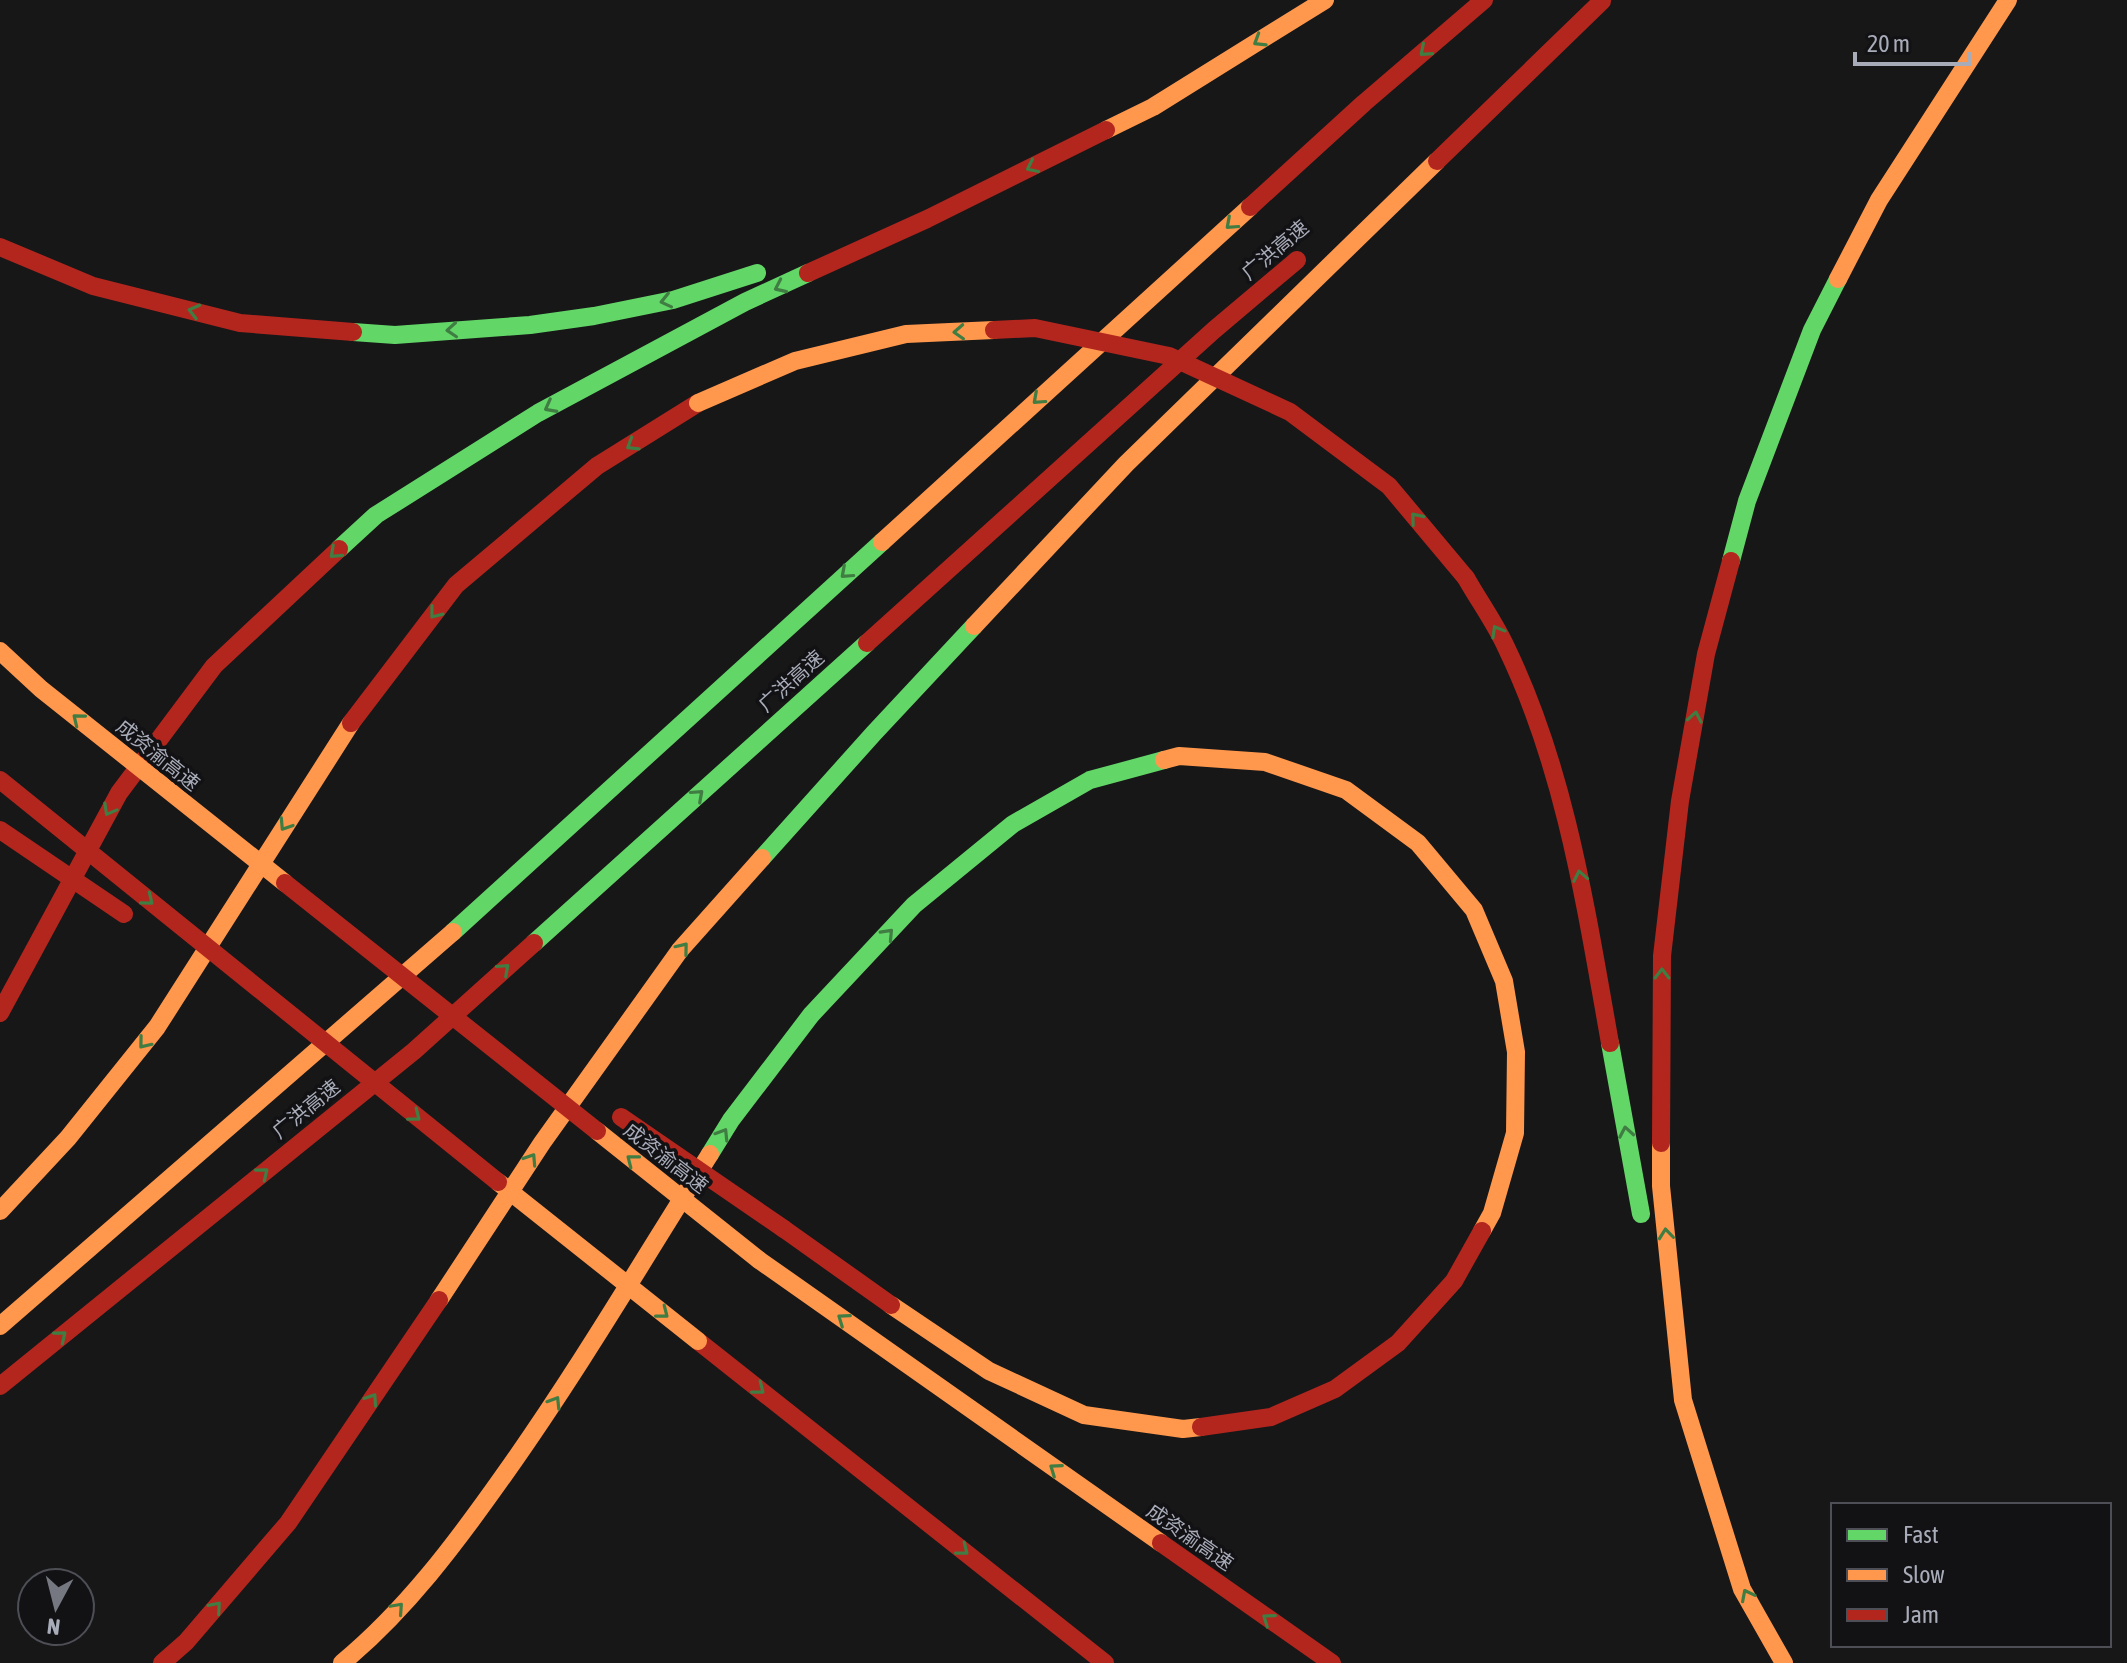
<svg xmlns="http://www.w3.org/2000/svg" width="2127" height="1663" viewBox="0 0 2127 1663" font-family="'Asap Condensed','Noto Sans SC',sans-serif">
  <rect width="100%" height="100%" fill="#171718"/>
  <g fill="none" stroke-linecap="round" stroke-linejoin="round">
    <path stroke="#63d668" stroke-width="18" d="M353 332 395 335 530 325 594 316 673 300 757 273
      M339 549 376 515 538 413 745 302 808 273
      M1731 561 1747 501 1812 330 1838 279
      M762 858 874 733 974 626
      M453 932 882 542
      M534 943 867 643
      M1610 1043 1641 1214
      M710 1154 731 1120 811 1015 914 905 1013 824 1090 780 1164 760"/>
    <path stroke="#ff974d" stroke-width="18" d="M1106 130 1153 107 1325 0
      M1838 279 1879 200 2008 0
      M882 542 1250 207
      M974 626 1126 464 1437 161
      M1164 760 1179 756 1265 762 1346 790 1418 843 1474 910 1504 981 1516 1052 1515 1133 1492 1213 1482 1231
      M1661 1143V1186L1683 1400 1742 1589 1784 1663
      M0 1211 68 1138 157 1027 351 723
      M759 1260 1161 1543
      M439 1300 542 1143 680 950 762 858
      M891 1305 989 1371 1084 1415 1183 1429 1201 1427
      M0 1326 453 932
      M342 1663C406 1610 456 1543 504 1475 577 1372 642 1262 710 1154"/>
    <path stroke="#b3261e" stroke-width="18" d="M1437 161 1602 1
      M1250 207 1364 103 1484 0
      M0 247 93 286 240 323 353 332
      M808 273 927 219 1106 130
      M1466 578C1479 601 1495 623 1506 647 1566 771 1586 909 1610 1043
      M867 643 1214 330 1297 260
      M351 723 456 585 597 466 698 403
      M0 1013 119 793 214 666 339 549
      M1661 1143 1662 956 1680 801 1706 654 1731 561
      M784 1229 891 1305
      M698 1341 1105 1663
      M0 1386 414 1051 534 943
      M1201 1427 1271 1417 1335 1389 1398 1343 1454 1281 1482 1231
      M1161 1543 1332 1663
      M162 1663 186 1642 288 1523 439 1300"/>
    <path stroke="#ff974d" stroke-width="18" d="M698 403 795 361 906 334 994 330
      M0 651 41 689 285 883
      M597 1131 759 1260
      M498 1182 698 1341"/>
    <path stroke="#b3261e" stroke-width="18" d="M994 330 1035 328 1169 356 1290 412 1389 486 1466 578
      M0 780 498 1182
      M0 830 124 914
      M285 883 597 1131
      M621 1117 784 1229"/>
  </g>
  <defs><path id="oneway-chevron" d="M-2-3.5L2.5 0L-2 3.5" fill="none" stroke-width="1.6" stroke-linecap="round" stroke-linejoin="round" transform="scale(2)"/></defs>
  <g stroke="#3f7d42">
    <use href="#oneway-chevron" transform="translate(1259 41) rotate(148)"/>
    <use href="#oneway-chevron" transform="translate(1425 51) rotate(139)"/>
    <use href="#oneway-chevron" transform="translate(1032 167) rotate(154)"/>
    <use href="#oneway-chevron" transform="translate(1231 224) rotate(138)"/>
    <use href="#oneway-chevron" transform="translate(780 287) rotate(155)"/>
    <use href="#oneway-chevron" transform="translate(666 301) rotate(167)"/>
    <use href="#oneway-chevron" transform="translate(194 311) rotate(-166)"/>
    <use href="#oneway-chevron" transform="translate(452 330) rotate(176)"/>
    <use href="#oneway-chevron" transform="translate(959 332) rotate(177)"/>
    <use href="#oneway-chevron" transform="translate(1038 399) rotate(138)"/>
    <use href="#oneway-chevron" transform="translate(550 407) rotate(152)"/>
    <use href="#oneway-chevron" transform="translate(632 445) rotate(148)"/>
    <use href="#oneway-chevron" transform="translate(1416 518) rotate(-130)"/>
    <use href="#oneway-chevron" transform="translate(335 553) rotate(137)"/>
    <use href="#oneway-chevron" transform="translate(846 573) rotate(138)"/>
    <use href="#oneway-chevron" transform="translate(435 613) rotate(128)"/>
    <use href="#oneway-chevron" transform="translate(1497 631) rotate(-120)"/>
    <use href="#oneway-chevron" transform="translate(1695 717) rotate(-80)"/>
    <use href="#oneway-chevron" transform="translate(78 719) rotate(-141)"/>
    <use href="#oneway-chevron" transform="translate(698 795) rotate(-42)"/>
    <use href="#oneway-chevron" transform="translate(109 810) rotate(119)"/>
    <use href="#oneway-chevron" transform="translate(285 825) rotate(123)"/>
    <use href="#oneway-chevron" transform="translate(1580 876) rotate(-101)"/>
    <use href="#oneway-chevron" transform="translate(148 900) rotate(39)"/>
    <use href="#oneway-chevron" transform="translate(888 934) rotate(-47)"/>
    <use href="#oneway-chevron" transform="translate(683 948) rotate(-51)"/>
    <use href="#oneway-chevron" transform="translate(504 969) rotate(-42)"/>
    <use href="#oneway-chevron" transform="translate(1662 974) rotate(-90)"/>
    <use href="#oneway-chevron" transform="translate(144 1043) rotate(129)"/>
    <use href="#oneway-chevron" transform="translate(415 1116) rotate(38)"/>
    <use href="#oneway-chevron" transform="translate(1626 1132) rotate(-100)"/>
    <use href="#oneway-chevron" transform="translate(723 1134) rotate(-58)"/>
    <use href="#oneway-chevron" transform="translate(531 1159) rotate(-57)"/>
    <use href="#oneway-chevron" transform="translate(632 1160) rotate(-142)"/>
    <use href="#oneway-chevron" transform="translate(263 1173) rotate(-39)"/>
    <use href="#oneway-chevron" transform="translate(1666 1234) rotate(-96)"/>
    <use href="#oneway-chevron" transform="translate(663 1313) rotate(38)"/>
    <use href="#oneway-chevron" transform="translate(843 1319) rotate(-145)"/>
    <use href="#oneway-chevron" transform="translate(61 1336) rotate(-39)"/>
    <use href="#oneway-chevron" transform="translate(759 1389) rotate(38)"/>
    <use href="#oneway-chevron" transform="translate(372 1399) rotate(-56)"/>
    <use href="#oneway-chevron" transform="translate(555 1402) rotate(-58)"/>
    <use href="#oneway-chevron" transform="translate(1055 1469) rotate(-145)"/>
    <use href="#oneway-chevron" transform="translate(963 1550) rotate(38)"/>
    <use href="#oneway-chevron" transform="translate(1747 1595) rotate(-117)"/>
    <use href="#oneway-chevron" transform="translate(216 1607) rotate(-49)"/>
    <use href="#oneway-chevron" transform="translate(398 1608) rotate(-48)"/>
    <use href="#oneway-chevron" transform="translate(1268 1619) rotate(-145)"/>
  </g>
  <g text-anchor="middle" stroke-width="7" stroke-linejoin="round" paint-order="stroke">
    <g font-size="20" fill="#a8acb9" stroke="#121114">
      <text transform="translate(1275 250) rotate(-40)" y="7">广洪高速</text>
      <text transform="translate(791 681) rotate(-42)" y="7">广洪高速</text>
      <text transform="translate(158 755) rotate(39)" y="7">成资渝高速</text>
      <text transform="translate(306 1109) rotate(-39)" y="7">广洪高速</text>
      <text transform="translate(666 1158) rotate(38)" y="7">成资渝高速</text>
      <text transform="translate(1190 1537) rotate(35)" y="7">成资渝高速</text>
    </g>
  </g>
  <rect x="1831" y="1503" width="280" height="144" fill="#121114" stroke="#4e4f56" stroke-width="2"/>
  <rect x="1847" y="1529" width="40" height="12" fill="#63d668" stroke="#4e4f56" stroke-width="2"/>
  <text x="1903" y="1543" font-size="24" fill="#a8acb9">Fast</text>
  <rect x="1847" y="1569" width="40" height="12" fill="#ff974d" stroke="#4e4f56" stroke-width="2"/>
  <text x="1903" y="1583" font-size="24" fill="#a8acb9">Slow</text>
  <rect x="1847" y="1609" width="40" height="12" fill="#b3261e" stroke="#4e4f56" stroke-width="2"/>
  <text x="1903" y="1623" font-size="24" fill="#a8acb9">Jam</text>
  <g transform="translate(56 1607) rotate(187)"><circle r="38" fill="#121114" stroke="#4e4f56" stroke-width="2"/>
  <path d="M0-6L14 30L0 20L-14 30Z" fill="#757881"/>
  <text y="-12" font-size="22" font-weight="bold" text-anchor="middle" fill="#a8acb9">N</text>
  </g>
  <path d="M1855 52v12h114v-12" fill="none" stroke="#a8acb9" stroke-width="4"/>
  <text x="1867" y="52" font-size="24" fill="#a8acb9" stroke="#121114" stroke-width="6" paint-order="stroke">20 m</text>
</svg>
